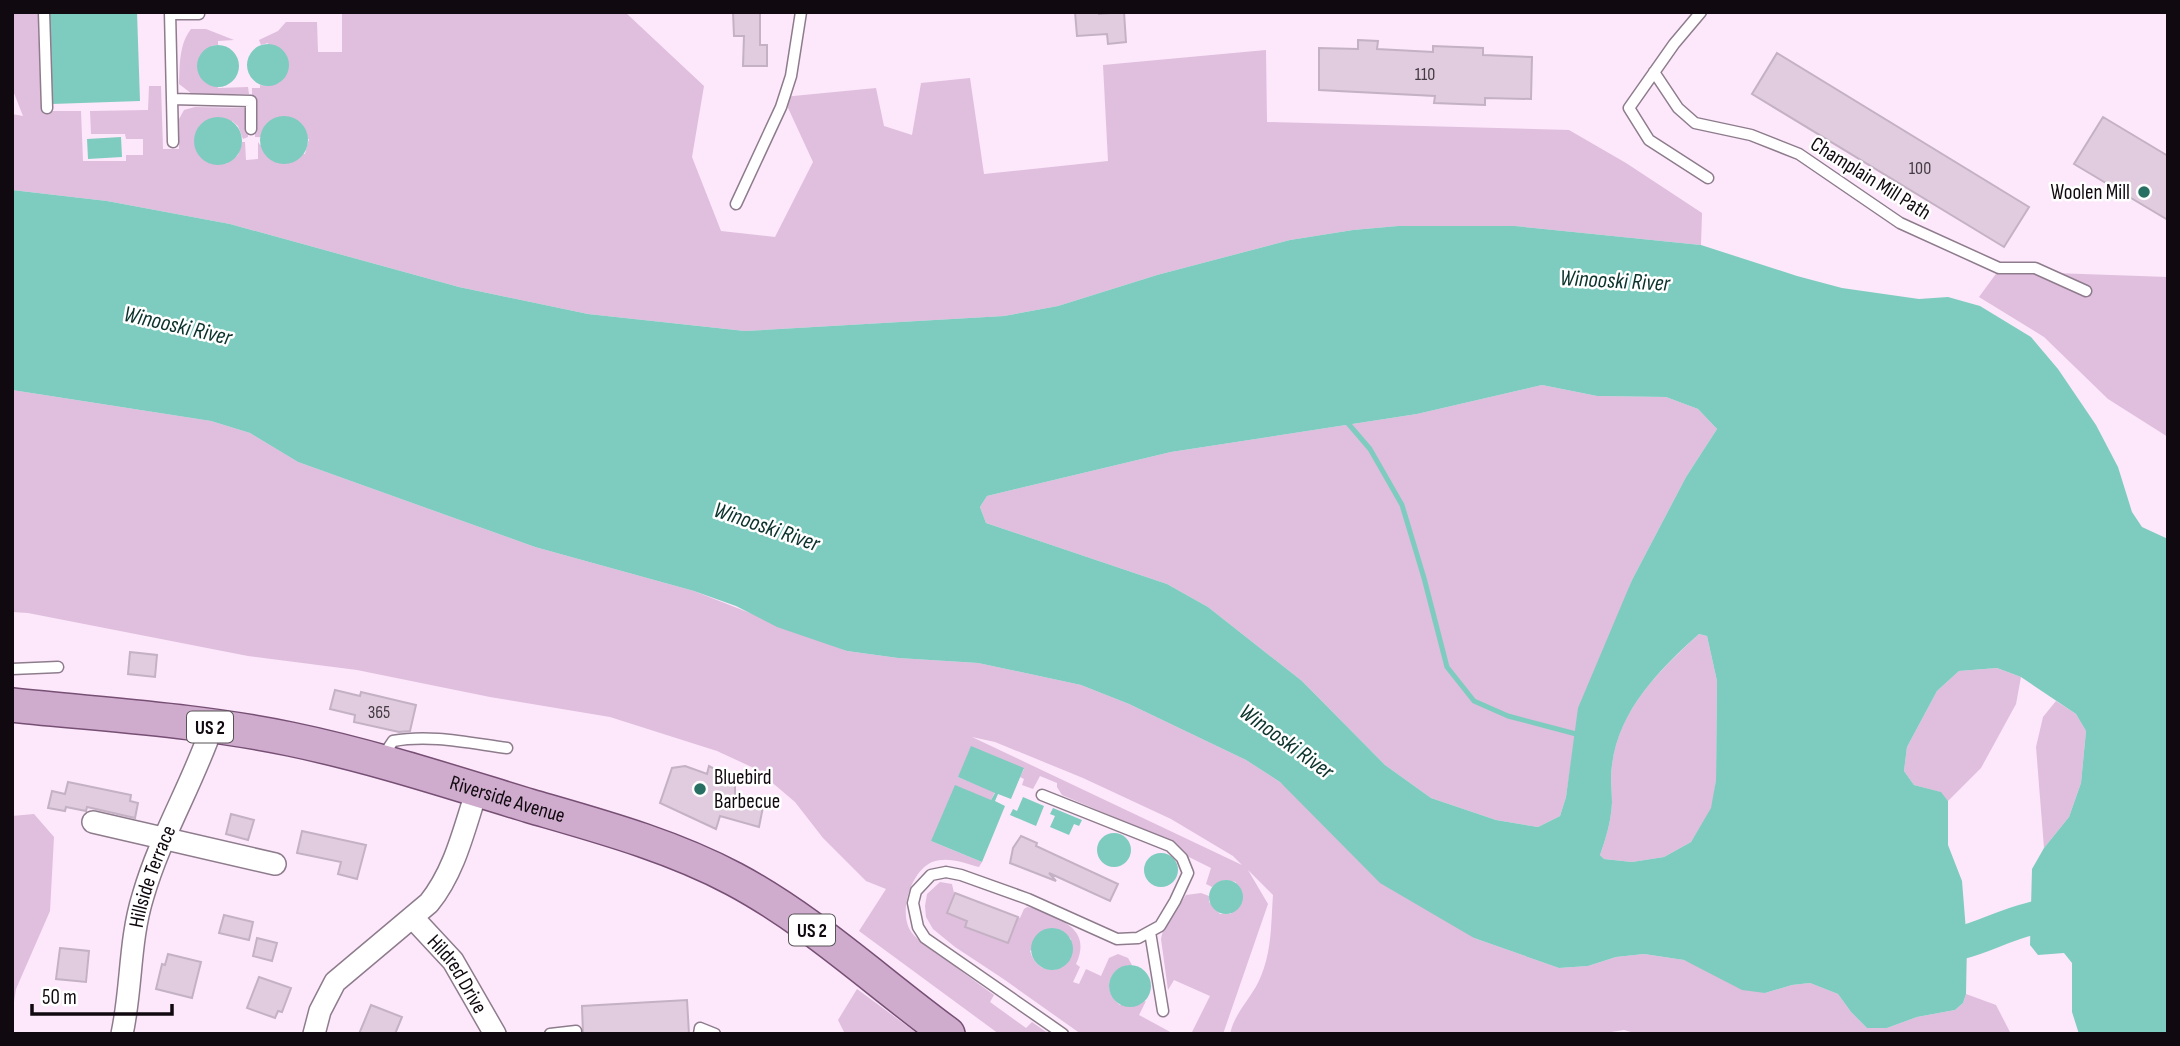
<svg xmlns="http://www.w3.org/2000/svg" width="2180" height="1046" viewBox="0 0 2180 1046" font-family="'Sofia Sans Condensed',sans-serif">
  <rect width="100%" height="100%" fill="#fce8fa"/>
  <path fill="#e0bede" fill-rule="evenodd" d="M12 12H38L42 111H81L83 161H126V155H143V139H126L125 134H91L90 111 148 110 149 86H161L163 149H179V119L184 110 195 107 247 108 248 137 243 139 238 126 232 121 226 164 238 155 242 142H245L246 160 258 159V142L260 145 305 154 309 139 255 137V98L252 96V88H260V85L267 86 280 82 268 43 261 45 259 40 278 31 286 22H317L318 52H342V12H625L704 86 692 157 721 231 775 237 813 162 783 97 876 88 884 126 912 135 921 83 970 78 984 174 1108 161 1103 65 1266 50 1267 122 1569 130 1626 163 1702 213 1701 245 1515 226H1398L1353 230 1290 240 1157 275 1058 306 1004 316 745 331 588 314 459 287 230 224 107 201 12 190V114L23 116 12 88Z
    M191 29H206L234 40 218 41V45L211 46 218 88 248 87 249 94H192L179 84C180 65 179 44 191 29Z
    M1998 271 2168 277V437L2108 399 2044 337 1979 297Z
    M1542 385 1597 396 1666 397 1698 409 1717 429 1686 477 1632 580 1574 743 1566 797 1560 816 1538 827 1496 820 1431 798 1385 765 1302 681 1208 607 1167 584 986 523 980 507 987 496 1171 452 1417 414Z
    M12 390 211 421 250 433 298 462 535 547 694 591 847 651 898 658 978 663 1081 685 1129 704 1246 760 1280 782 1474 938 1559 968 1588 966 1616 957 1644 954 1684 960 1765 993 1792 985 1810 983 1838 994 1851 1012 1867 1028H1887L1917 1017 1955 1010 1963 1003 1966 994 1996 1005 2011 1034H1638L1624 1030 1598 1034H1230C1235 1011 1253 997 1261 976 1272 950 1271 922 1273 895L1248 870 1268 904 1223 1034H1191L1210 996 1174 980 1168 990 1161 939 1163 930 1186 895 1201 893 1209 896V902L1220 914H1231L1236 882 1224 880 1212 887 1206 884 1211 868 1187 856 1175 843 1062 795 1057 787V783L1040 776 1033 789 1022 785 1024 779 1020 777 1024 769 958 777 995 792 991 800 931 841 982 862 979 867C964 863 948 856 932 862 911 871 897 914 912 933 916 939 927 945 933 949 953 965 973 980 994 995L990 1002 1026 1028 1032 1022 1049 1034H999L859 931 886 889 866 881 823 838 795 802 756 769 717 751 610 717 490 697 357 670 248 656 28 613 12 612ZM972 737 995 742 1083 778 1171 819 1233 856 1242 865Z
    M1699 634 1707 636 1717 681 1716 780 1712 808 1691 842 1664 857 1632 862 1604 859 1600 855C1606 838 1611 822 1612 803 1612 791 1610 778 1612 765 1619 709 1659 671 1699 634Z
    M1997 668 2021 677 2016 704 1981 768 1948 801 1940 792 1914 785 1904 771 1907 747 1937 691 1959 671Z
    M2056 701 2076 714 2086 731 2081 783 2069 817 2044 848 2036 747 2043 717Z
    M34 814 54 837 50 911 16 989 12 1015V816Z
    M940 882 952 884 954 893 947 913 967 921 966 927 1007 943 1018 917 1020 918 1024 909 1027 907C1035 908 1041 911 1048 914 1072 924 1089 936 1076 964L1080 967 1073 982 1079 984 1086 969 1101 976 1109 958 1118 954 1128 958 1132 965C1108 967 1101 991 1120 1005L1146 1001 1149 995 1139 1015 1174 1034H1081L1002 978 955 947 933 929 926 917 925 906 927 894ZM1061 930 1071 939 1056 970C1042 971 1034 964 1030 951Z
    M857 989 918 1034H845L838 1020Z"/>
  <path fill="#7eccbf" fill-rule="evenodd" d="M49 12H137L140 101 52 104Z
    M247 65a21 21 0 1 1 42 0a21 21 0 1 1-42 0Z
    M197 66a21 21 0 1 1 42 0a21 21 0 1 1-42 0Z
    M260 140a24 24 0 1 1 48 0a24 24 0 1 1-48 0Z
    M194 141a24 24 0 1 1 48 0a24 24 0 1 1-48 0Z
    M121 137 122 157 88 159 87 139Z
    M12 190 107 201 230 224 459 287 588 314 745 331 1004 316 1058 306 1157 275 1290 240 1353 230 1398 226H1515L1701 245 1797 276 1842 288 1919 299 1948 297 1980 306 2031 337 2058 369 2096 425 2118 467 2132 512 2142 527 2168 539V1034H2079L2072 1012V963L2064 953 2038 955 2030 945 2032 869 2044 848 2069 817 2081 783 2086 731 2076 714 2021 677 1997 668 1959 671 1937 691 1907 747 1904 771 1914 785 1941 792 1948 801V845L1962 881 1967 943 1966 994 1963 1003 1955 1010 1917 1017 1887 1028H1867L1851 1012 1838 994 1810 983 1792 985 1765 993 1742 990 1684 960 1644 954 1616 957 1588 966 1559 968 1474 938 1380 883 1280 782 1246 760 1129 704 1081 685 978 663 898 658 847 651 777 627 736 606 694 591 535 547 298 462 250 433 211 421 12 390ZM1542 385 1597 396 1666 397 1698 409 1717 429 1686 477 1632 580 1578 708 1566 797 1560 816 1538 827 1496 820 1431 798 1385 765 1302 681 1208 607 1167 584 986 523 980 507 987 496 1171 452 1417 414ZM1699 634 1707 636 1717 681 1716 780 1711 808 1691 842 1664 857 1632 862 1604 859 1600 855C1606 838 1611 822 1612 803 1612 790 1610 778 1612 765 1619 710 1659 670 1699 634Z
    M971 746 1024 768 1011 799 998 794 995 801 1005 806 982 862 931 841 955 785 991 800 995 793 958 777Z
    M1023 797 1044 806 1036 826 1010 815 1013 809 1017 811Z
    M1053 808 1082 820 1079 826 1074 824 1069 835 1050 827 1055 816 1050 814Z
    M1097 850a17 17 0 1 1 34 0a17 17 0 1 1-34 0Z
    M1144 870a17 17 0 1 1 34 0a17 17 0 1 1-34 0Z
    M1209 897a17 17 0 1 1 34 0a17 17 0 1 1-34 0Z
    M1031 949a21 21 0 1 1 42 0a21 21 0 1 1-42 0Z
    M1109 986a21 21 0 1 1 42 0a21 21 0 1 1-42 0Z"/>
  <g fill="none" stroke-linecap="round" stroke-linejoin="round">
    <path stroke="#7eccbf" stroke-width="5" d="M1346 421 1370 449 1402 505 1424 578 1447 667 1474 701 1508 716 1580 735"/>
    <path stroke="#7eccbf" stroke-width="33" d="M1924 945C1966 950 1992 928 2030 919 2044 915 2061 914 2075 913"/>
  </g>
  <path fill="#e0ccde" stroke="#c4b1c3" stroke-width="2" d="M733 12H760V45H767V66H743L744 36H734Z
    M1075 12H1099V14L1124 12 1126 42 1108 44 1107 34 1077 36Z
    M1358 40 1378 41 1377 49 1433 52V46L1483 48V55L1532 57 1531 99 1485 98V105L1434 103 1435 96 1319 90V48L1358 49Z
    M1777 53 2029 207 2004 247 1752 94Z
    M2103 117 2168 156V220L2074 164Z
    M130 652 157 655 155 677 128 674Z
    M335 690 360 696 361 692 416 705 410 731 399 732 354 722 355 715 330 709Z
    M685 766 707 774 709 766 735 780V798L763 807 759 827 720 816 716 829 660 803 672 768Z
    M68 782 131 795 130 801 138 803 135 818 87 807 86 811 66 807 65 811 48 808 52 791 65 794Z
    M231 814 254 820 248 840 226 834Z
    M302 831 366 845 357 879 338 874 341 862 297 853Z
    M1021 836 1037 843 1036 846 1118 884 1110 901 1049 873 1056 881 1010 863 1013 848Z
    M955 893 1018 917 1008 943 965 927 967 921 947 913Z
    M224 915 253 922 249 940 219 933Z
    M257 938 277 943 272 961 253 956Z
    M60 948 89 951 86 982 56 979Z
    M168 954 201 962 192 998 156 989 162 964 165 965Z
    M259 977 291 988 282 1012 278 1011 275 1018 247 1008Z
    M687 1000 689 1034H583L582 1006Z
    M371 1005 402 1017 395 1034H359Z"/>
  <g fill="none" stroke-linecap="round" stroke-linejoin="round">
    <defs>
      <path id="lane" d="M44 12 47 108
        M170 12 173 142
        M1701 12 1674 44 1629 108 1649 140 1708 178
        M170 14H199
        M1654 72 1678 108 1695 123 1751 135 1799 154 1900 223 1999 268H2035L2086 291
        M172 99 251 101V129
        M736 204 781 107 791 76 801 12
        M12 669 58 667
        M381 759 393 741C430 734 469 743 507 748
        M1042 795 1170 846 1182 858 1188 873 1175 901 1160 926 1138 938 1117 939 1028 899 961 875 946 872 931 875 916 891 913 903 918 927 925 938 1063 1034
        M1150 932 1163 1011
        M550 1034 576 1031
        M699 1034 700 1028 715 1034"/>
      <g id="street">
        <path d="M93 822 275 864"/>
        <path id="s1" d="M413 918 453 961 495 1034"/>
        <path id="s2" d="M122 1034C132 988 129 941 143 896 160 837 192 785 212 727"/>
        <path d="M314 1034 320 1011 335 982 429 903C455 871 464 829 477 790"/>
      </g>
      <g id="primary">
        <path id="s3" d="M12 705C105 715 199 720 290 739 372 756 451 782 530 806 599 826 670 845 734 879 811 920 877 982 948 1034"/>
      </g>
    </defs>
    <use href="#lane" stroke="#8e7c8d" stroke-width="13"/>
    <use href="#street" stroke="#8e7c8d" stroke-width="24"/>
    <use href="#primary" stroke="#774f75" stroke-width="36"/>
    <use href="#lane" stroke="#fff" stroke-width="10"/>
    <use href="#street" stroke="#fff" stroke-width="21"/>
    <use href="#primary" stroke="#cfaccd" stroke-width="33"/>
  </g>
  <g fill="#276e63" stroke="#fff" stroke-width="2.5">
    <circle cx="2144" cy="192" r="7"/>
    <circle cx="700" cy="789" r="7"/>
  </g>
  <g text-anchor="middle" stroke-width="5" stroke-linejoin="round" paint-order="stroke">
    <g font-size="18" fill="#443a43">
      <text x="1425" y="80">110</text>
      <text x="1920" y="174">100</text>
      <text x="379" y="718">365</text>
    </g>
    <g fill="#fff" stroke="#585357" stroke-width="2">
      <rect x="187" y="711.5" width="46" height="31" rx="5"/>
      <rect x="789" y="914.5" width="46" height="31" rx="5"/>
    </g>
    <g font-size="19" font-weight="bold" fill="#10090f">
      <text x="210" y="734">US 2</text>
      <text x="812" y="937">US 2</text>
    </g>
    <g font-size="21" fill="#10090f" stroke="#fff">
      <text transform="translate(1871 178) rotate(32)" y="7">Champlain Mill Path</text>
      <text dy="7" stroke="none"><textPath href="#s3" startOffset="506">Riverside Avenue</textPath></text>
      <text dy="7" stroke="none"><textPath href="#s2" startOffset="161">Hillside Terrace</textPath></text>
      <text dy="7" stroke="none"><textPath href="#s1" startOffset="72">Hildred Drive</textPath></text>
    </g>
    <g font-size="21" fill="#10090f" stroke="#fff" text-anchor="end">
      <text x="2130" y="199">Woolen Mill</text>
      <text x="714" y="784" text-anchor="start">Bluebird<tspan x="714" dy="24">Barbecue</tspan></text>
    </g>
    <g font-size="23" font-style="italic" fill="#0b322c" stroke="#fff">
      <text transform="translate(1615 280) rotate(3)" y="8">Winooski River</text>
      <text transform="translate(178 325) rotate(13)" y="8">Winooski River</text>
      <text transform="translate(767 526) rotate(19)" y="8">Winooski River</text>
      <text transform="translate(1287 741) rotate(36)" y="8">Winooski River</text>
    </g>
  </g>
  <rect width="2180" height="1046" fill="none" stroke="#10090f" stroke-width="28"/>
  <path d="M32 1004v10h140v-10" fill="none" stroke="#10090f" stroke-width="3.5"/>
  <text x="42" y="1004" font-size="21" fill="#10090f" stroke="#ffffff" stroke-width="5" paint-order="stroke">50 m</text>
</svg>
